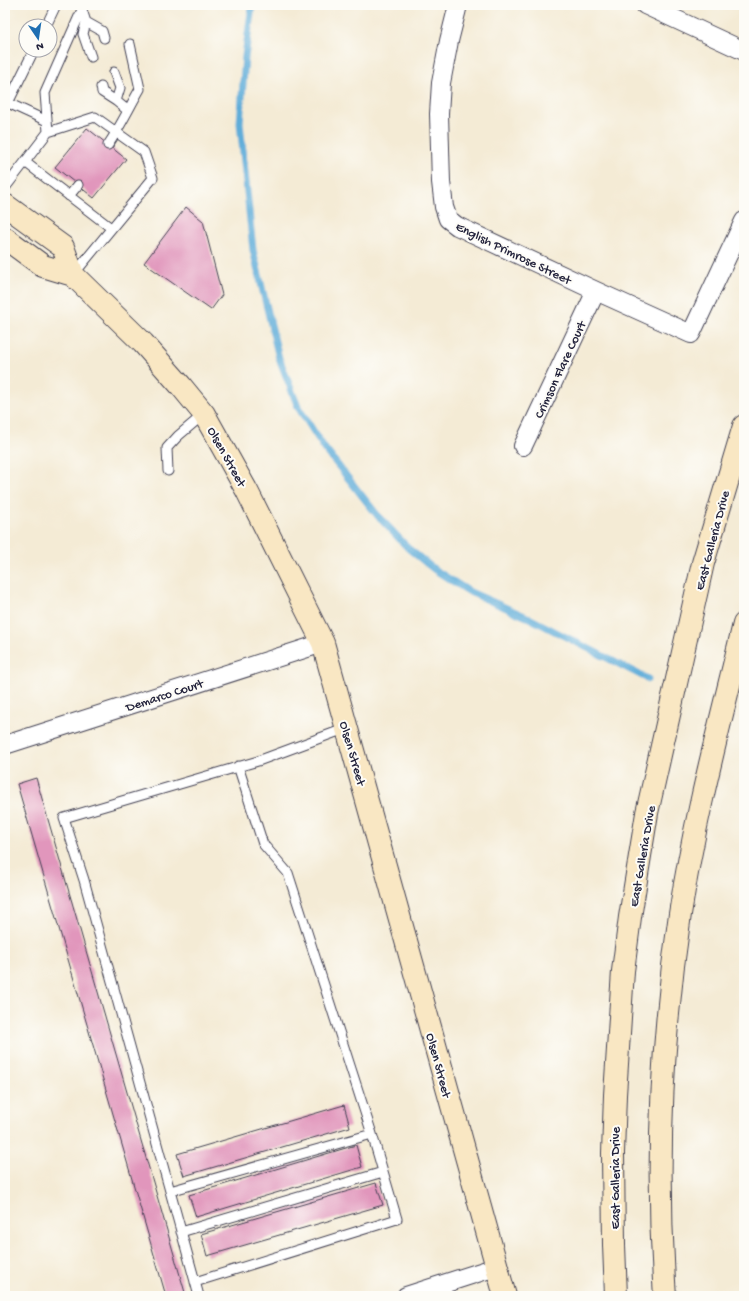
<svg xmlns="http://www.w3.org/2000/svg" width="749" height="1301" viewBox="0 0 749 1301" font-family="'Gochi Hand',sans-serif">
  <rect width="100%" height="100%" fill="#fdfcf7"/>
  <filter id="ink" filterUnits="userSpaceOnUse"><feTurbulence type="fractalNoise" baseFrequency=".025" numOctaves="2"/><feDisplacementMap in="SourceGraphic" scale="8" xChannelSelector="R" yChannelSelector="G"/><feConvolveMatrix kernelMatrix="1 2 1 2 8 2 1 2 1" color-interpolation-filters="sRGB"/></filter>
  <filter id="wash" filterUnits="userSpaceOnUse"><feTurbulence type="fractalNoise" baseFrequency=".012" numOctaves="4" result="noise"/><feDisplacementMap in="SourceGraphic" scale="16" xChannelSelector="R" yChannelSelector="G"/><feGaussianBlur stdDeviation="0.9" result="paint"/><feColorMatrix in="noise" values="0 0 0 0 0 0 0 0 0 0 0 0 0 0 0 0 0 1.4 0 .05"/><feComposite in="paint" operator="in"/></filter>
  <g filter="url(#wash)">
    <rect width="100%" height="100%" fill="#f4ebd5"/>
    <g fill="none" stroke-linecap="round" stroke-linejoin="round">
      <path stroke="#60add9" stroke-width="7" d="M252 5 245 57 240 123 253 250 279 358 298 407 325 449 378 516 409 549 435 570 470 592 527 617 648 679"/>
    </g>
    <g id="blocks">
      <path fill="#e196bc" d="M87 128 126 159 94 198 55 167Z
        M186 207 203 221 222 295 211 310 144 263Z
        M36 778 186 1296H166L17 784Z
        M344 1105 350 1127 184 1176 177 1154Z
        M356 1145 362 1167 196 1217 189 1195Z
        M376 1183 383 1205 207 1256 201 1234Z"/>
    </g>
  </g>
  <g filter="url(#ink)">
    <use href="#blocks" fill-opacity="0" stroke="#424052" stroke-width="1"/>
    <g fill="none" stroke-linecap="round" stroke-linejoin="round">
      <defs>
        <path id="lane" d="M82 10 86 22 83 34 91 57
          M86 22 102 31 104 38
          M46 26 56 5
          M34 50 8 103 47 121
          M114 72 120 88 116 101 127 110
          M101 87 102 92 116 101
          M48 132 45 93 84 5
          M108 145C120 127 129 108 140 89L130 44
          M25 162 111 228
          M5 188 48 132 95 117 144 152 153 178 74 274
          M69 196 78 185
          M168 471 167 448 178 436 204 414
          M170 1191 372 1134
          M181 1232 383 1172
          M195 1282 397 1219 372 1134 288 873 263 844 238 766
          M199 1296 84 880 64 818 258 761 347 728"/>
        <path id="street" d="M458 5 449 41 441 83 439 114 441 182 444 207 448 219 457 226 596 291 691 334 744 221
          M645 5 744 51
          M523 446 596 291
          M5 745 323 643
          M406 1296 496 1267"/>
        <path id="secondary" d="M5 205 63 247 73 275
          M5 238 43 266 73 275 143 343 181 386 204 414 247 491 323 643 505 1296
          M616 1296 614 1245 613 1153 615 1095 623 971 630 917 647 813 703 563 744 426
          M665 1296C656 1169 661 1040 680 914 695 816 721 720 744 624"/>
      </defs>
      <use href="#lane" stroke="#424052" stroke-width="11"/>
      <use href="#street" stroke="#424052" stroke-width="20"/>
      <use href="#secondary" stroke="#424052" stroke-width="24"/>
      <use href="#lane" stroke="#fff" stroke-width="9"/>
      <use href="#street" stroke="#fff" stroke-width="18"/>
      <use href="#secondary" stroke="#f9e7c3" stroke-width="22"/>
    </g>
  </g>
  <g text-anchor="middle" stroke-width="4" stroke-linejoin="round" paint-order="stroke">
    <g font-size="13" fill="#22223b" stroke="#fdfcf7">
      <text transform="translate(514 252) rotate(26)" y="5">English Primrose Street</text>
      <text transform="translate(559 369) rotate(-65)" y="5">Crimson Flare Court</text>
      <text transform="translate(228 456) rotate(61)" y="5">Olsen Street</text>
      <text transform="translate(711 540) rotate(-75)" y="5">East Galleria Drive</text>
      <text transform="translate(164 694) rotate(-18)" y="5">Demarco Court</text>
      <text transform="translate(354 753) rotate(74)" y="5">Olsen Street</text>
      <text transform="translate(641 856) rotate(-80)" y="5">East Galleria Drive</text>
      <text transform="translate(440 1065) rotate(75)" y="5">Olsen Street</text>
      <text transform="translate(614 1178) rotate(-90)" y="5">East Galleria Drive</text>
    </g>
  </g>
  <rect width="749" height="1301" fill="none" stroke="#fdfcf7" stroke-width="20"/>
  <g transform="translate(38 38) rotate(167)"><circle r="19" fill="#fdfcf7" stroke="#a5a5ac"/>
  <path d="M0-3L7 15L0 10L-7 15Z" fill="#1f6fb2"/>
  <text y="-6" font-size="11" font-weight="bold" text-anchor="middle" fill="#22223b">N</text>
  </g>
</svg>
